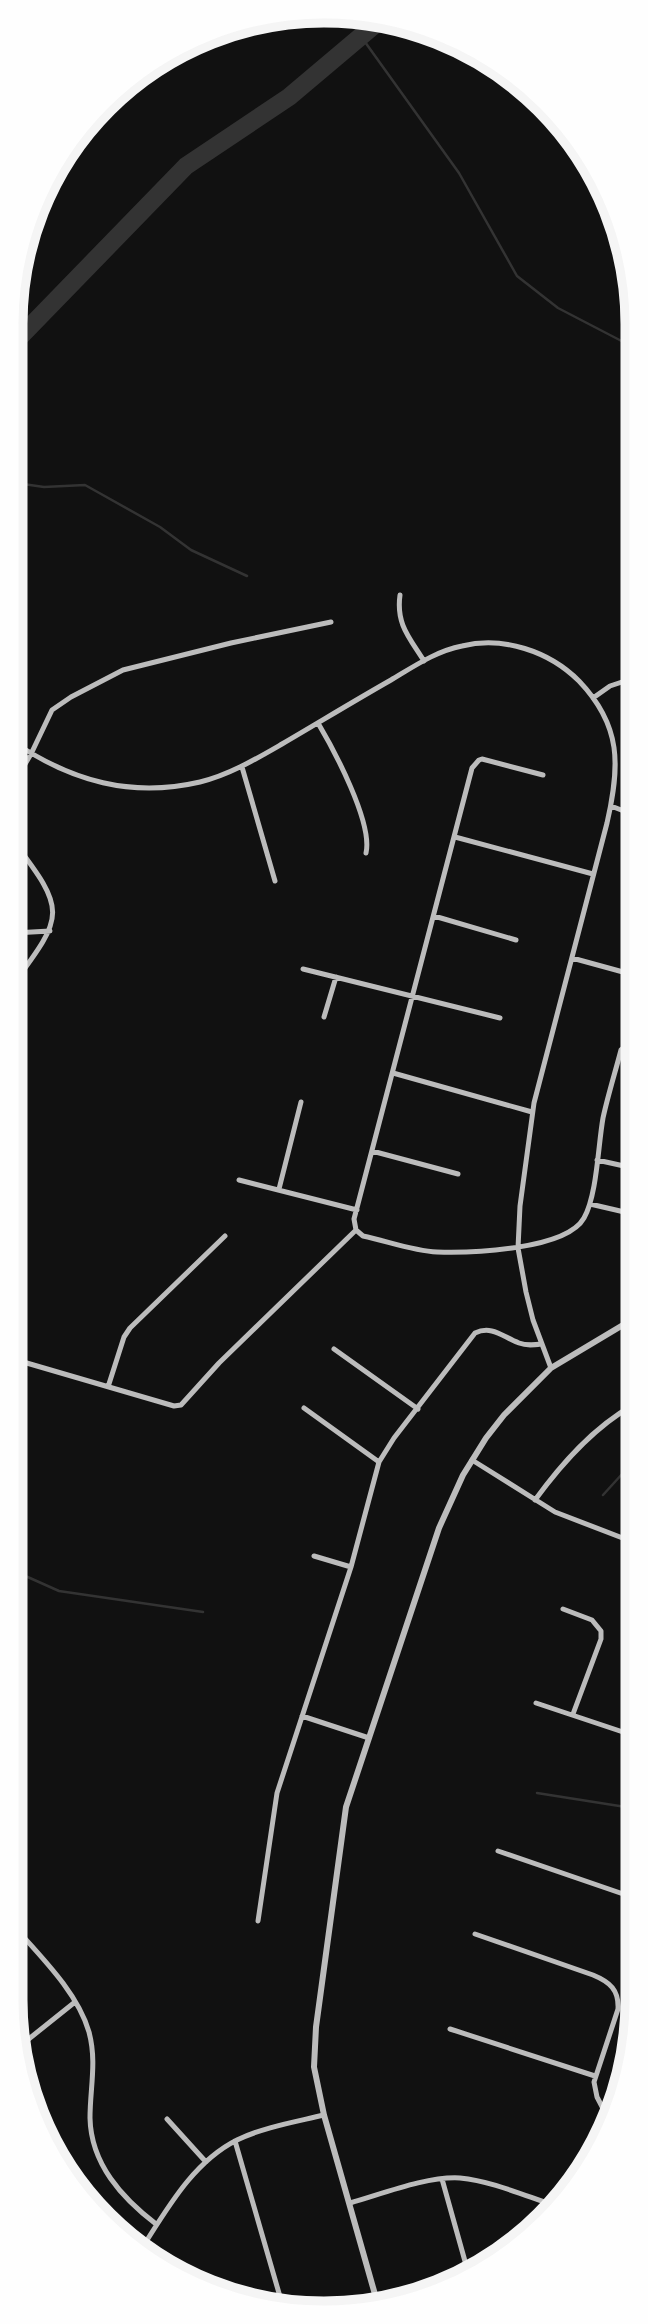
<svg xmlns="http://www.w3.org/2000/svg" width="648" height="2324" viewBox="0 0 648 2324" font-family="'Fira Sans',sans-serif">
  <rect width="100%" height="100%" fill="#111"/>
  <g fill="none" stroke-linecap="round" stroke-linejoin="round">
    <path stroke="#333" stroke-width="2.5" d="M360 35 459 173 517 276 558 308 635 348
      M16 475 23 484 44 487 85 485 160 527 191 550 247 576
      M603 1495 633 1462
      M12 1570 59 1591 203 1612
      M537 1793 632 1808"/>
    <path stroke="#333" stroke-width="18" d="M16 341 186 166 289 97 385 16"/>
    <path stroke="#bcbcbc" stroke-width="5" d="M400 595C396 624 409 637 424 661
      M627 662 634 667
      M593 698 610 686 634 678
      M318 723C334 750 373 823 366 853
      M15 743C72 781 131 798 200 782 229 775 256 759 282 744 318 723 354 701 391 680 413 667 436 651 462 646 503 636 549 651 579 681 622 726 620 766 607 823L534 1103 520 1206 518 1248 526 1292 533 1320 551 1368
      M242 767 275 881
      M543 775 482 759 479 760 472 768 354 1219 356 1230 363 1236C387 1241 413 1251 437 1252 471 1253 566 1250 584 1218 597 1195 598 1146 603 1118 608 1095 615 1073 621 1050L628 1044 633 1043
      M15 781 31 754 52 710 71 697 123 670 231 643 331 622
      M611 806 634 815
      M455 837 593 874
      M434 916 516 940
      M14 933 50 931
      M572 958 634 975
      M303 969 500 1018
      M14 983C65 915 66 910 14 842
      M324 1017 336 977
      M393 1073 532 1112
      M372 1151 458 1174
      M597 1160 633 1168
      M239 1180 357 1210
      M279 1189 301 1102
      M590 1204 633 1214
      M13 1314 16 1313 22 1316C23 1331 21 1346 16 1360
      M334 1349 418 1409
      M13 1359 174 1406 181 1405 219 1363 356 1230
      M108 1387 124 1337 130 1328 225 1236
      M304 1408 379 1462
      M472 1460 555 1512 633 1542
      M535 1500C562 1463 593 1428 633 1405
      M314 1556 351 1567
      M563 1609 592 1620 601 1631V1639L573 1714
      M536 1703 632 1735
      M302 1716 369 1738
      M498 1851 632 1897
      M258 1921 277 1793 351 1567 379 1462 394 1438 475 1333C492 1325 503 1337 519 1343 527 1346 534 1345 542 1344
      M11 1923C39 1955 77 1991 89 2032 97 2062 90 2088 90 2118 91 2164 122 2198 156 2224
      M475 1934 593 1975C610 1982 619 1990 618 2009L594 2082 597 2097 609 2120
      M450 2029 595 2076
      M20 2046 75 2002
      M167 2119 206 2162
      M235 2141 283 2307
      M442 2179 468 2272
      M350 2203C382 2194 427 2176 460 2178 491 2181 523 2195 553 2205
      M142 2248C167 2209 193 2162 237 2140 264 2127 295 2122 324 2115"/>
    <path stroke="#bcbcbc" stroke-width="6" d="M378 2305 324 2115 314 2067 316 2027 346 1807 439 1528 463 1475 486 1438 504 1415 551 1368 633 1319"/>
  </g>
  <path d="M0 0H648V2324H0ZM324 23H324A301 301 0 0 1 625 324V2000A301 301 0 0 1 324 2301H324A301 301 0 0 1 23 2000V324A301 301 0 0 1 324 23Z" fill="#fefefe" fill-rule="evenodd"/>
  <path fill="none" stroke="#f5f5f5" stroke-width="9" d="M324 23H324A301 301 0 0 1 625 324V2000A301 301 0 0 1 324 2301H324A301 301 0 0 1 23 2000V324A301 301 0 0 1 324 23Z"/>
</svg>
